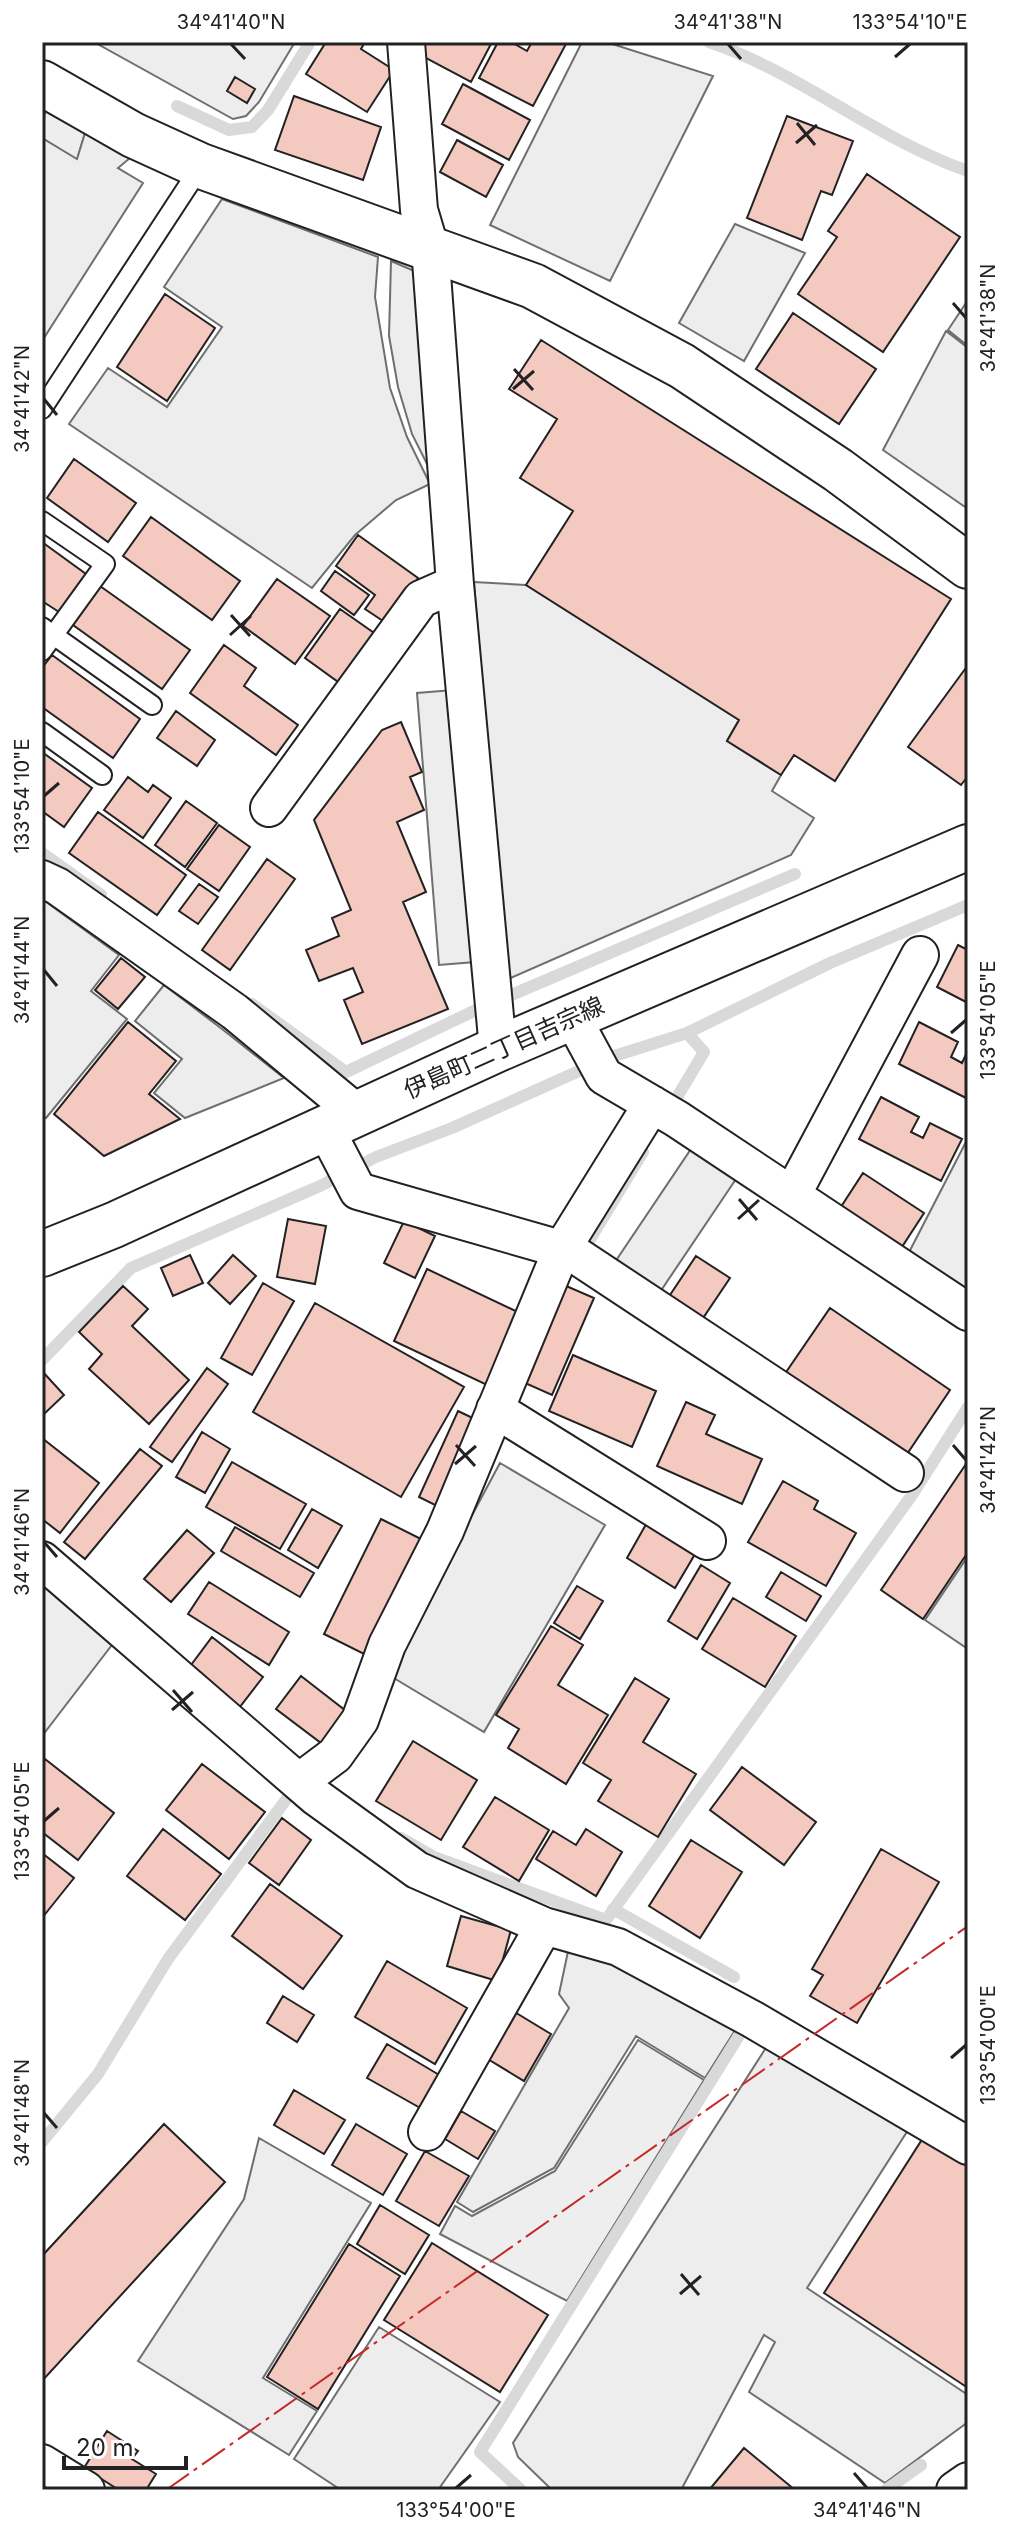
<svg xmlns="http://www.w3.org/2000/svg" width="1010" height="2532" viewBox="0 0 1010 2532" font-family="Inter,'Noto Sans JP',sans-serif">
  <rect width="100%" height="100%" fill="#fff"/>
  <path fill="#eee" stroke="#6f6f6f" stroke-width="2" d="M45 111 85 133 77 160 42 138Z
    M638 2040 704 2080 567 2301 440 2234 455 2206 472 2216 555 2171Z"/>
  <path fill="#ededed" stroke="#6f6f6f" stroke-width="2" d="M94 42H295L259 102 246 116 233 119Z
    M582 42H606L713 76 610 281 490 225Z
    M85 133 130 158 118 168 143 183 42 341V138L77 159Z
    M222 199 378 257 375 297 390 388 407 437 430 484 396 500 355 535 312 588 69 424 108 368 167 407 222 327 164 287Z
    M735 224 805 253 744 361 679 323Z
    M391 261 419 273 436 482 412 434 398 387 389 336Z
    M968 300V346L948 330Z
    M946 331 968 348V509L883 450Z
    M474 582 526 585 739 720 727 741 781 775 772 791 814 818 791 855 506 980Z
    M453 690 475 962 439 965 417 693Z
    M42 899 119 955 91 991 127 1019 46 1118 42 1115Z
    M164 985 222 1029 284 1078 185 1118 154 1093 182 1059 135 1021Z
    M968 1138V1302L904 1262Z
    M691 1149 736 1179 658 1295 613 1265Z
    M500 1463 605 1525 484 1732 387 1674Z
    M968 1556V1649L925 1620Z
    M42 1578 118 1637 42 1736Z
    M570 1942 741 2021 705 2078 636 2036 554 2168 473 2212 457 2202 569 2008 559 1994Z
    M769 2043 910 2127 807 2288 968 2395V2422L885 2483 749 2392 775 2342 764 2335 681 2490H552L518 2457 513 2443Z
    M259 2138 371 2203 263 2378 317 2411 289 2455 138 2361 244 2199Z
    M379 2327 500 2402 438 2490H341L294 2459Z"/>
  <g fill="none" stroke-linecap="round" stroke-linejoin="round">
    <path stroke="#d9d9d9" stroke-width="12" d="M709 42C801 73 876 139 968 171
      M177 106 229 130 252 127 268 110 310 42
      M42 853 101 895
      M252 1004 346 1072 476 1010 795 874
      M670 1109 704 1052 687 1033
      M580 1256 643 1152
      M42 1360 131 1268 320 1186 376 1157 452 1128 608 1058 687 1033 830 963 968 905
      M401 1838 434 1857 606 1920 912 1495 968 1407
      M613 1909 734 1977
      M42 2142 98 2074 168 1959 291 1793
      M521 2490 480 2452 745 2026
      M886 2490 921 2465"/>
  </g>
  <path fill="#f3c9c0" stroke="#222" stroke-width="2" d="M326 42H365L361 49 394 70 367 112 306 74Z
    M421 42H492L471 82 422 56Z
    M498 42H511L527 51 532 42H567L533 106 479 78Z
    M235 77 255 89 247 103 227 91Z
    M463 84 530 120 509 160 442 124Z
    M294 96 381 127 363 180 275 150Z
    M787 116 853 141 832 195 821 191 802 240 747 218Z
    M457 140 503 165 486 197 440 172Z
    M867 174 960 237 883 352 798 294 837 237 828 231Z
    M165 294 215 328 167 401 117 367Z
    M793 313 876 369 839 424 756 369Z
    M541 340 951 599 835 781 794 755 781 775 727 741 739 720 526 585 573 511 520 478 557 419 509 389Z
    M74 459 136 503 108 542 47 498Z
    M151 517 240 581 212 620 123 556Z
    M358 535 418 578 386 623 365 609 375 595 336 566Z
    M42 542 86 574 59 612 42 601Z
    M335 571 369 595 354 615 321 591Z
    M277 579 330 616 295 664 243 626Z
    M100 586 190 650 162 689 73 625Z
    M340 609 377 635 341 684 305 658Z
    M224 645 256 668 244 686 298 725 276 755 190 693Z
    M52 655 140 719 113 758 42 707V668Z
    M968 665V776L961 785 908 747Z
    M176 711 215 740 197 766 157 738Z
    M401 722 422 772 410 777 424 810 397 822 426 892 403 902 448 1009 362 1044 344 1000 363 992 353 968 319 981 306 950 339 936 332 918 351 910 314 820 382 730Z
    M42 752 92 788 64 827 42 811Z
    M128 777 148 792 153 785 171 798 143 838 104 810Z
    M186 801 217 823 185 867 155 845Z
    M98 812 186 875 157 915 69 853Z
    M219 825 250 847 219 891 187 869Z
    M267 859 295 879 230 970 202 950Z
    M199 884 218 897 198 924 179 911Z
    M958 945 968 950V1003L937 987Z
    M121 958 145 977 118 1009 95 990Z
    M128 1022 176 1061 149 1094 180 1119 104 1156 54 1114Z
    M919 1022 958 1042 951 1057 962 1063 968 1050V1099L899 1064Z
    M881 1097 919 1117 911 1132 923 1138 930 1123 962 1139 941 1181 859 1139Z
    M863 1173 924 1213 898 1253 837 1213Z
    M288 1219 326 1226 315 1284 277 1277Z
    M404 1221 435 1236 415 1278 384 1263Z
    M190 1255 203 1283 173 1296 161 1268Z
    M233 1255 256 1276 230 1304 208 1283Z
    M696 1256 730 1278 697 1327 664 1304Z
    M427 1269 520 1313 487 1385 394 1341Z
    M557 1282 594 1298 552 1395 516 1379Z
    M263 1283 294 1301 252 1375 221 1358Z
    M123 1286 148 1309 132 1326 189 1380 149 1424 89 1369 102 1354 79 1332Z
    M315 1303 464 1387 401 1497 253 1412Z
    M830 1308 950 1390 901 1463 780 1381Z
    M573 1355 656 1391 632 1447 549 1411Z
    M207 1368 228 1384 172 1462 150 1447Z
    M42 1371 64 1395 42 1416Z
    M686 1402 715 1415 706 1434 762 1459 742 1504 657 1466Z
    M458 1411 481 1422 441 1508 419 1497Z
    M202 1432 230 1449 205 1493 176 1477Z
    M42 1438 99 1483 60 1533 42 1519Z
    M140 1449 162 1466 85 1559 64 1542Z
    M968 1461V1552L923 1619 881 1590Z
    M232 1462 306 1504 280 1549 206 1507Z
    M783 1481 818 1501 814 1509 856 1533 826 1586 748 1542Z
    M312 1509 342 1526 318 1568 288 1550Z
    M381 1519 427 1542 370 1657 324 1634Z
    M649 1519 698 1549 675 1588 627 1558Z
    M235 1527 314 1573 300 1597 221 1551Z
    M187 1530 214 1553 171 1602 144 1579Z
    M701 1565 730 1583 697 1639 668 1621Z
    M781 1572 821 1596 806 1621 766 1597Z
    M209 1582 289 1632 269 1665 188 1614Z
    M577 1586 603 1601 580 1639 554 1623Z
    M733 1598 796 1636 765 1687 702 1649Z
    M551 1626 583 1645 558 1685 608 1715 566 1784 508 1748 519 1729 496 1715Z
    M212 1637 263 1677 239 1708 188 1669Z
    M301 1676 346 1711 321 1743 276 1709Z
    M635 1678 669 1699 643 1742 696 1774 658 1837 598 1801 611 1780 583 1763Z
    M413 1741 477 1780 441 1840 376 1801Z
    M45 1759 114 1813 78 1860 42 1832V1763Z
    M202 1764 265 1812 229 1859 166 1810Z
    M742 1767 816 1822 784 1865 710 1810Z
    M495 1797 549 1830 519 1881 463 1847Z
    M282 1818 311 1840 279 1885 249 1863Z
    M163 1829 221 1874 185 1920 127 1876Z
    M586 1829 622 1852 596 1896 536 1859 553 1831 576 1845Z
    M691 1840 742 1872 700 1938 649 1906Z
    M881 1849 939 1882 857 2023 810 1996 823 1975 812 1969Z
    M42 1853 74 1878 42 1918Z
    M270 1884 342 1936 303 1989 232 1936Z
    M461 1916 511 1930 497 1981 447 1966Z
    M387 1961 467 2008 435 2064 355 2017Z
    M283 1996 314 2015 297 2042 267 2023Z
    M513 2011 551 2034 524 2081 486 2058Z
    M387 2044 441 2076 422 2109 367 2078Z
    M294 2090 345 2120 324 2154 274 2125Z
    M461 2111 495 2131 478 2159 445 2139Z
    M164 2124 225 2182 42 2381V2256Z
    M356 2124 407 2154 383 2195 332 2165Z
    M923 2138 968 2167V2388L824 2293Z
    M425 2151 469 2176 439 2226 396 2201Z
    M380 2205 429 2235 405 2274 357 2244Z
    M432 2243 548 2315 500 2392 384 2320Z
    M349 2244 400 2276 318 2409 267 2377Z
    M107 2431 138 2451 132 2459 156 2474 146 2490H119L84 2468Z
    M744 2448 795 2490H709Z"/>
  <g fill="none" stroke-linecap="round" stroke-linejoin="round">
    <defs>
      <path id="service" d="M42 409 201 166
        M42 521 105 564 42 651
        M42 627 152 705
        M42 732 102 775"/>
      <path id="minor" d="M406 42 419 210 430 247 455 584 498 1049
        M269 808 421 599 455 584
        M42 879 57 886 235 1012 357 1113
        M572 1017 604 1076 677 1119 968 1312
        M325 1128 358 1191 571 1252 905 1473
        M792 1195 920 955
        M495 1409 707 1541
        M42 1560 316 1797 417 1870 544 1926 618 1947 752 2019 968 2146
        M299 1782 335 1755 360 1720 387 1645 445 1531 562 1249 652 1104
        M427 2132 544 1926
        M42 2463 86 2490
        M955 2490 968 2481"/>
      <path id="tertiary" d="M42 83 133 135 201 166 533 286 682 366 838 470 968 566
        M42 1254 114 1225 498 1049 968 847"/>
    </defs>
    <use href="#service" stroke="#222" stroke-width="22"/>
    <use href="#minor" stroke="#222" stroke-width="40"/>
    <use href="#tertiary" stroke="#222" stroke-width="48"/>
    <use href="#service" stroke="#fff" stroke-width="18"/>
    <use href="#minor" stroke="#fff" stroke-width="36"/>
    <use href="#tertiary" stroke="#fff" stroke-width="44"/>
    <path stroke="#c62828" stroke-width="2" stroke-dasharray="28 6 4 6" stroke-linecap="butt" d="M166 2490 968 1926"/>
  </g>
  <path fill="none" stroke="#222" stroke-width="3" d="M231 44 245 59M728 44 741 59M895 57 910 44M797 123 815 145M796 143 817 125M953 303 966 318M514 369 533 390M513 389 534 371M44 399 57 415M231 615 250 636M230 635 251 616M44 796 59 783M44 970 57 986M951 1033 966 1020M739 1199 757 1220M738 1219 759 1200M456 1445 475 1466M953 1445 966 1460M455 1464 476 1446M44 1542 57 1557M173 1690 192 1712M172 1710 193 1692M44 1821 59 1808M951 2058 966 2045M44 2113 57 2128M681 2274 699 2295M680 2294 701 2276M854 2473 867 2488M456 2488 471 2475"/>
  <g text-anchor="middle" stroke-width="6" stroke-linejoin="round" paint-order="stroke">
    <g font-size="24" fill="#222" stroke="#fff">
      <text transform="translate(504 1048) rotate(-24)" y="8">伊島町二丁目吉宗線</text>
    </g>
  </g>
  <rect width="1010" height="2532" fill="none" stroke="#ffffff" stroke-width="88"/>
  <path d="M64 2456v12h122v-12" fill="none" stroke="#222222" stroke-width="4"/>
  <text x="76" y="2456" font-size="24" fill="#222222" stroke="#ffffff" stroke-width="6" paint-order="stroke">20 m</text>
  <rect x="44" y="44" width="922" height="2444" fill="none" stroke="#222" stroke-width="3"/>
  <g font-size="20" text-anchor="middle" fill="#222">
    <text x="231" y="29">34°41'40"N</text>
    <text x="728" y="29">34°41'38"N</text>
    <text x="910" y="29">133°54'10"E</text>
    <text transform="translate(988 318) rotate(-90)" y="7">34°41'38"N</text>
    <text transform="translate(22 399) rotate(-90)" y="7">34°41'42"N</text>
    <text transform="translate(22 796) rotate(-90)" y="7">133°54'10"E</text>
    <text transform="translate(22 970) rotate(-90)" y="7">34°41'44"N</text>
    <text transform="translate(988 1020) rotate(-90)" y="7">133°54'05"E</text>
    <text transform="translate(988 1460) rotate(-90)" y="7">34°41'42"N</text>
    <text transform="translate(22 1542) rotate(-90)" y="7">34°41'46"N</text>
    <text transform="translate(22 1821) rotate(-90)" y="7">133°54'05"E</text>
    <text transform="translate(988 2045) rotate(-90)" y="7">133°54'00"E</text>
    <text transform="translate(22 2113) rotate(-90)" y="7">34°41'48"N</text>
    <text x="456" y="2517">133°54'00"E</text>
    <text x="867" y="2517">34°41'46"N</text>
  </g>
</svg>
